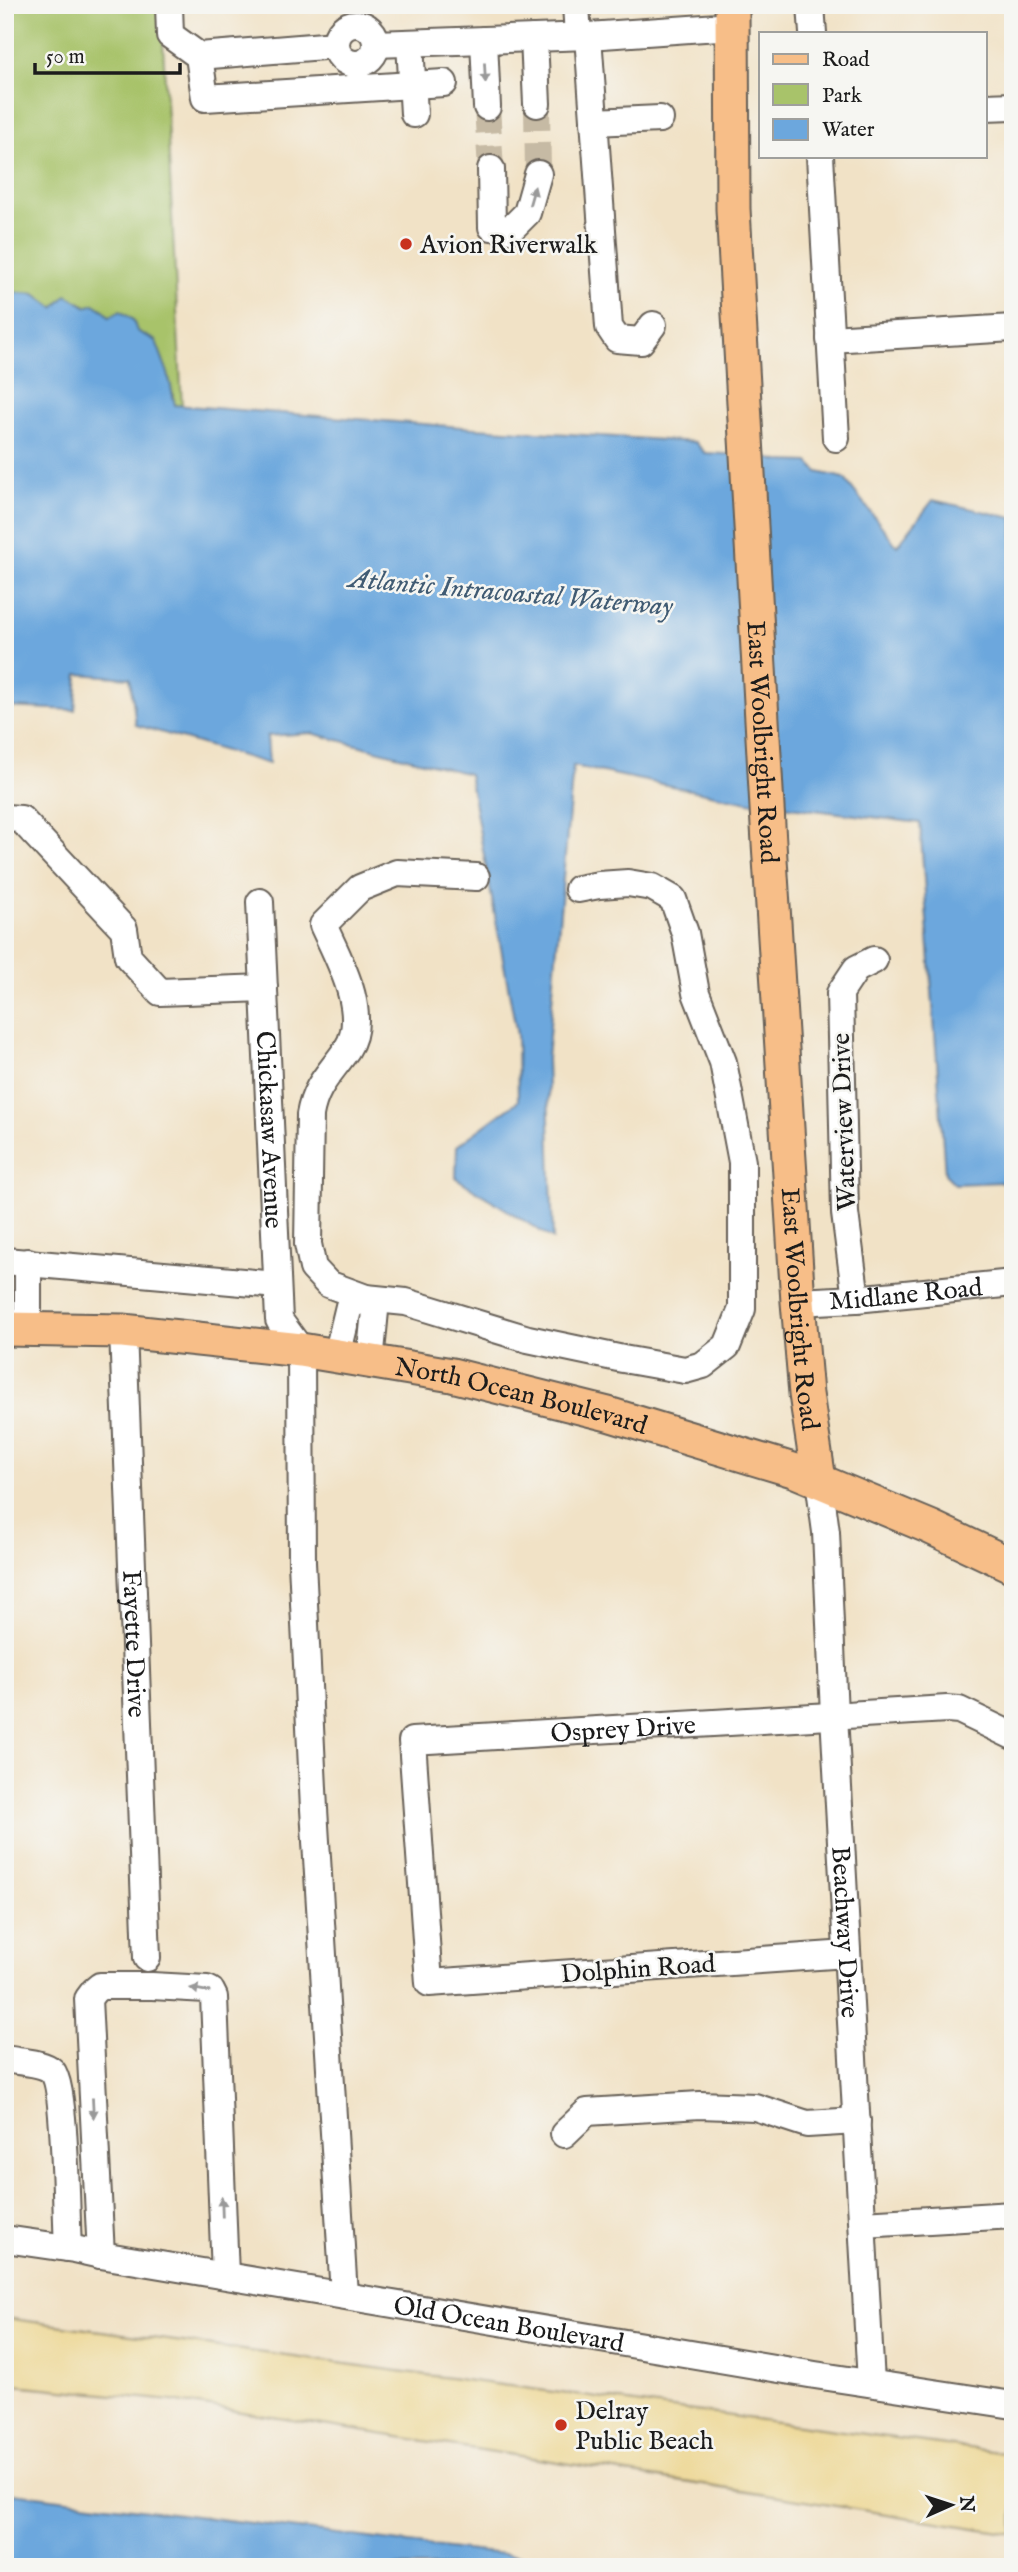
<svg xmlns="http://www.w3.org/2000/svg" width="1018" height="2572" viewBox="0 0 1018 2572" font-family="'IM FELL English',serif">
  <rect width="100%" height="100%" fill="#f6f6f2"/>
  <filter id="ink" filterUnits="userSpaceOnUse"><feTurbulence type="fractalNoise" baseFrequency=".0143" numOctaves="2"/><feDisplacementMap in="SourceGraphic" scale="14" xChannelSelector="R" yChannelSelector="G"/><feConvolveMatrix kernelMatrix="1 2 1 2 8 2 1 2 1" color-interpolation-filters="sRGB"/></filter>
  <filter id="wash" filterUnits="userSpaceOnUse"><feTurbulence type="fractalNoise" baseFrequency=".00686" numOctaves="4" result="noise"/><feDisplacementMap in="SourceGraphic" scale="28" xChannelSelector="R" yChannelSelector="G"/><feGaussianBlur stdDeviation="1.57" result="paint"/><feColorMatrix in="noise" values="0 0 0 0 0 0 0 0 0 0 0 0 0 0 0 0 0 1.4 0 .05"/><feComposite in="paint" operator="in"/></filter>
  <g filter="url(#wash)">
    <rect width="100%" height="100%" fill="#f1e2c6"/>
    <path fill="#a8c36a" stroke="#627043" stroke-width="2" d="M5 5H161L182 406 174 405V395L136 331 133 320 120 311 109 317 67 296 54 308 35 294 5 292Z"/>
    <path fill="#eeda9e" stroke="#857b5d" stroke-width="2" d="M5 2318 1013 2454V2534L172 2401 5 2384Z"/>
    <path fill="#6ca7dd" stroke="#44627c" stroke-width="2" d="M5 292 35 294 54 308 67 295 87 307 94 304 105 311 109 317 120 311 133 320 137 331 156 341 168 373 175 405 475 428 695 442 705 453 759 456 779 461 809 462 818 472 844 478 897 546 933 500 1013 518V887L1007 892 1013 974V1171L1003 1182 955 1184 945 1174 920 823 749 802 573 766 547 1059 553 1239 456 1178 457 1146 518 1101 517 1035 469 774 311 733 267 736 269 764 136 725 130 678 78 674 75 710 5 707Z
      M5 2492 456 2549 624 2567H5Z"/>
  </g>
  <g filter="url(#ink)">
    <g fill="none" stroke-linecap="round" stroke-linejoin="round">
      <path stroke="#c6baa4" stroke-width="26" stroke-dasharray="26 13" stroke-linecap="butt" d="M537 104 538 174
        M487 107 491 169"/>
      <defs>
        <g id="minor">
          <path d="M169 5 170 35 199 56 205 98 444 83"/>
          <path d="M576 5 578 36"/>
          <path d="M811 5 813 33"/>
          <circle cx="356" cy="44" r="20"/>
          <path d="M588 36 609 327 617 339 641 341 653 325"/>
          <path d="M534 38 537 104"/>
          <path d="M484 40 487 107"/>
          <path d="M410 43 414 114"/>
          <path d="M376 44 588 36 733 26"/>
          <path d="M199 56 336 45"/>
          <path d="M985 107 1013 106"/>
          <path d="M594 122 660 119"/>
          <path d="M820 156 836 438"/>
          <path d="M491 169 492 227 511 229 527 213 538 174"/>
          <path d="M830 339 1013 328"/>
          <path d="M5 818 21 819 124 929 128 957 160 992 264 988"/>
          <path d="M476 877 397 873 360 888 323 925C338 958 370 1014 347 1049 330 1074 315 1085 310 1115L308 1244 313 1268 328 1284 366 1298 406 1302 528 1339 623 1359 685 1370 703 1365 727 1346 742 1309V1162L723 1062 696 993 685 933 673 899 652 887 628 883 599 885 578 889"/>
          <path id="s1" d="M260 902 279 1320 301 1350 302 1562 314 1809 344 2295"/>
          <path d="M5 1261 277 1285"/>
          <path d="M28 1262V1329"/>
          <path d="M856 1299 845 1213 840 993 856 969 874 960"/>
          <path id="s2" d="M798 1302 856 1299 1013 1283"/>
          <path id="s3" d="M123 1331 147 1958"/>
          <path d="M337 1356 349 1306 366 1298 375 1311 370 1362"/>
          <path id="s4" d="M819 1480 826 1532 834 1715 871 2383"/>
          <path id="s5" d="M847 1954 429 1983 412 1741 947 1709 959 1710 1013 1736"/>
          <path d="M5 2059C18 2062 43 2062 52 2071 66 2086 66 2219 68 2248"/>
          <path d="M564 2134 587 2112 700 2105 755 2107 807 2124 857 2121"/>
          <path d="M863 2224 1013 2215"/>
          <path id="s6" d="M5 2239 74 2249 101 2255 815 2375 1013 2405"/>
          <path d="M101 2255 88 1999 94 1991 100 1986H152L207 1989 211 1991 214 1997 225 2275"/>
        </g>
        <g id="major">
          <path id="s7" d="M732 5 733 209 769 843 798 1302 806 1394 819 1480"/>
          <path id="s8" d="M5 1329 123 1331 301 1350 452 1375 608 1414 793 1470 930 1527 1013 1566"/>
        </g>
      </defs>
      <use href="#minor" stroke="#676158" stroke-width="30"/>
      <use href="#major" stroke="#676158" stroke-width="37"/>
      <use href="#minor" stroke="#fff" stroke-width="26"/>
      <use href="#major" stroke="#f7be88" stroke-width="33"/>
    </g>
    <defs><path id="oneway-solid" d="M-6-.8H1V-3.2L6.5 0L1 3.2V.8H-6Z" transform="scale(1.75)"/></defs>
    <g fill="#999">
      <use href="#oneway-solid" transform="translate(485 73) rotate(87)"/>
      <use href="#oneway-solid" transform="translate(532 196) rotate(-74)"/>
      <use href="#oneway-solid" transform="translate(200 1990) rotate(-170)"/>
      <use href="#oneway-solid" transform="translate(93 2108) rotate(87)"/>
      <use href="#oneway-solid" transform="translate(222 2207) rotate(-92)"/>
    </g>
  </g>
  <g fill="#c8321e" stroke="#f6f6f2" stroke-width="2.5">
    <circle cx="406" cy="244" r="7"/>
    <circle cx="561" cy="2425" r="7"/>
  </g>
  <g text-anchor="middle" stroke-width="5" stroke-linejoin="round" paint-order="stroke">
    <g font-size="26" fill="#1c1c1c" stroke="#f6f6f2" text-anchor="start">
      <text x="420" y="253">Avion Riverwalk</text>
      <text x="575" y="2419">Delray<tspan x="575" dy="30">Public Beach</tspan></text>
    </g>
    <g font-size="26" fill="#1c1c1c" stroke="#f6f6f2">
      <text dy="9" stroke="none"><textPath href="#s7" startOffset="738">East Woolbright Road</textPath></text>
      <text transform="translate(843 1122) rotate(-92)" y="9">Waterview Drive</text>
      <text dy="9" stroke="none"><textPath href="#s1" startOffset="228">Chickasaw Avenue</textPath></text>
      <text dy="9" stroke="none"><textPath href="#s2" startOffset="108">Midlane Road</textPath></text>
      <text dy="9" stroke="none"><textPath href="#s7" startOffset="1306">East Woolbright Road</textPath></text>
      <text dy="9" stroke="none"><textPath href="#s8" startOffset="522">North Ocean Boulevard</textPath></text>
      <text dy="9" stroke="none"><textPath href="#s3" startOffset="313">Fayette Drive</textPath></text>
      <text dy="9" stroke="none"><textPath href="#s5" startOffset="873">Osprey Drive</textPath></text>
      <text dy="9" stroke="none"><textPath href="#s4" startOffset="453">Beachway Drive</textPath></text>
      <text transform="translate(638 1968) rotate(-4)" y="9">Dolphin Road</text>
      <text dy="9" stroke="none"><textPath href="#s6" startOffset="511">Old Ocean Boulevard</textPath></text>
    </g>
    <g font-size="28" font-style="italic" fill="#405b73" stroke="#f6f6f2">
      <text transform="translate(511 591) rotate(5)" y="10">Atlantic Intracoastal Waterway</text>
    </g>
  </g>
  <rect width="1018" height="2572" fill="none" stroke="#f6f6f2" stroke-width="28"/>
  <rect x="759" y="32" width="228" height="126" fill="#f6f6f2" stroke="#9f9f9c" stroke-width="2"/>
  <rect x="773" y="54" width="35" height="10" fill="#f7be88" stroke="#9f9f9c" stroke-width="2"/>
  <text x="822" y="66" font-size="21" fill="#1c1c1c">Road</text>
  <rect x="773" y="84" width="35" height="21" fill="#a8c36a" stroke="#9f9f9c" stroke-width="2"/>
  <text x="822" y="102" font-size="21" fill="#1c1c1c">Park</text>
  <rect x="773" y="119" width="35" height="21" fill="#6ca7dd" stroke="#9f9f9c" stroke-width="2"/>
  <text x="822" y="136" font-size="21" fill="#1c1c1c">Water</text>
  <g transform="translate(951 2505) rotate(87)" stroke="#f6f6f2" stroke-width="5" paint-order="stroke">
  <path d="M0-5L12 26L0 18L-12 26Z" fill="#1c1c1c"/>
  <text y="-10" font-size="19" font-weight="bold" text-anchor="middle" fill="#1c1c1c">N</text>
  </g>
  <path d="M35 63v10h145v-10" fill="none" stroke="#1c1c1c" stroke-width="3.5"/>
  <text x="46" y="63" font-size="21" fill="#1c1c1c" stroke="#f6f6f2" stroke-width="5" paint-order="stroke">50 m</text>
</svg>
